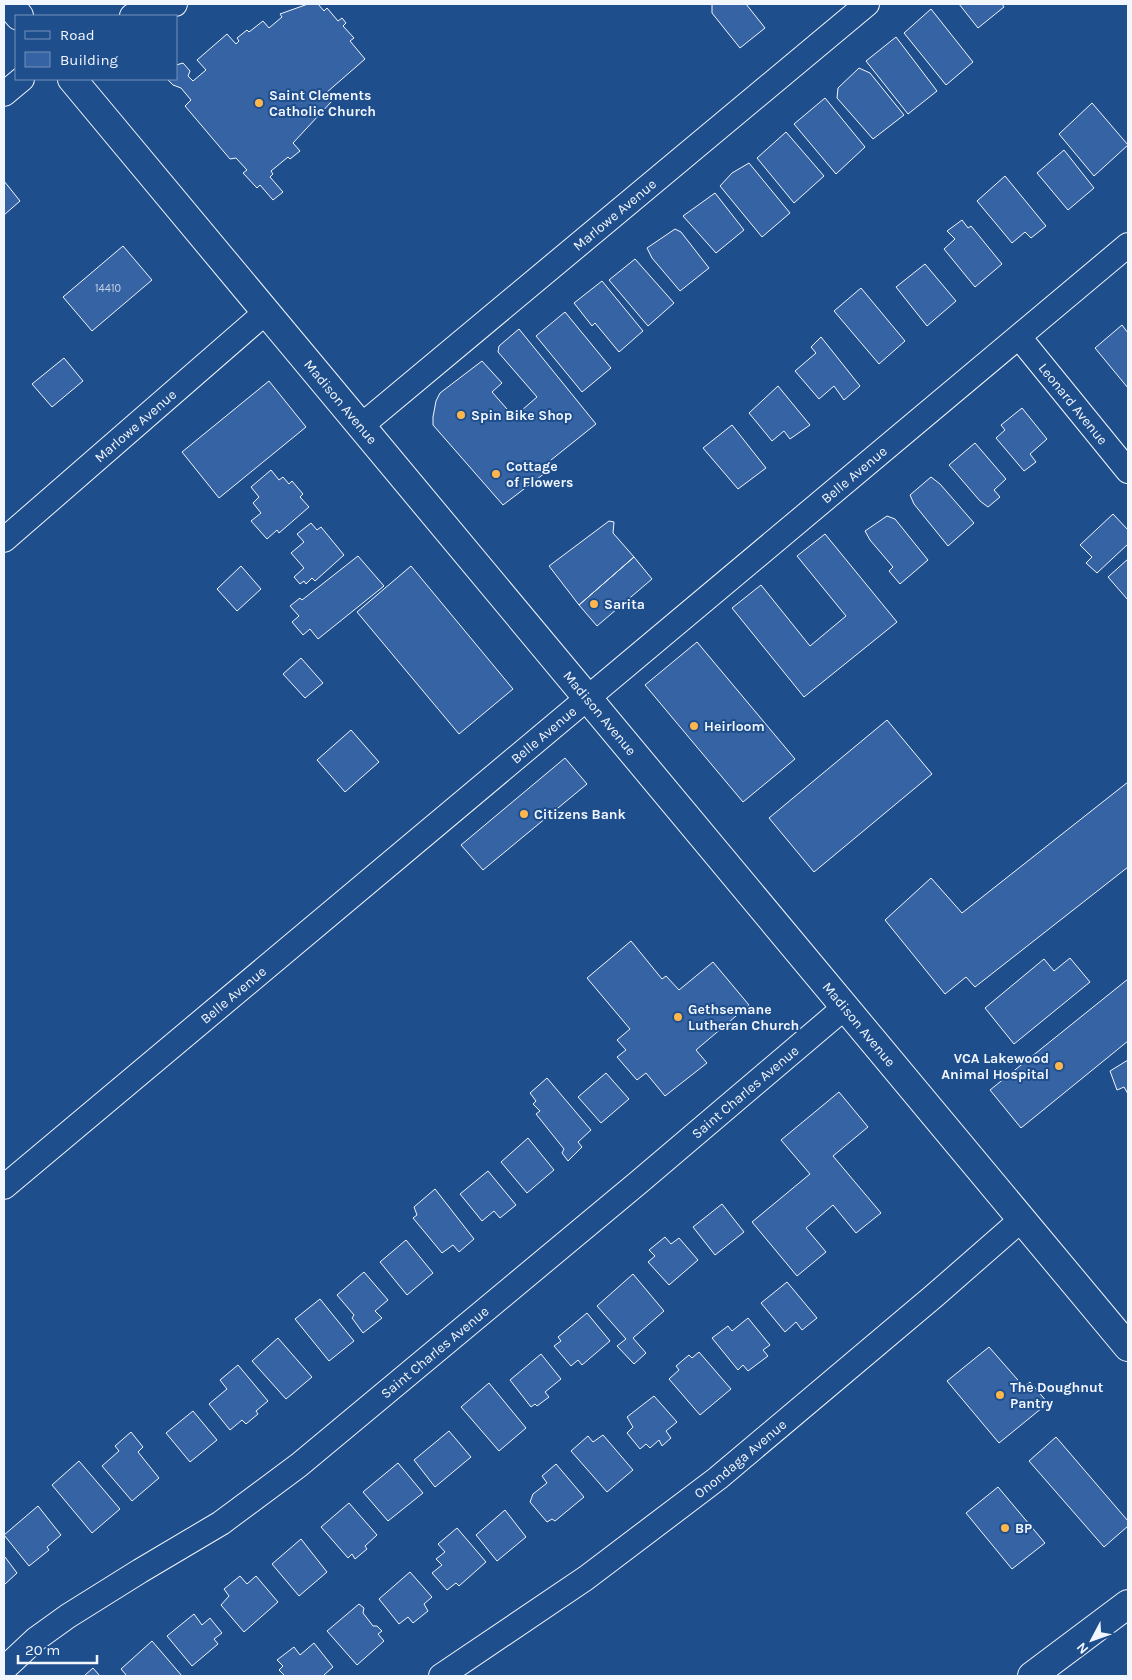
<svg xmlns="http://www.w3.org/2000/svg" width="1132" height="1680" viewBox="0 0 1132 1680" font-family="Karla,sans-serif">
  <rect width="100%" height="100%" fill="#1f4e8c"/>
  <path fill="#3563a3" stroke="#f2f6ff" d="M308 4H318L324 11 327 8 338 21 342 18 346 23 343 26 354 38 350 41 365 59 326 93 332 101 293 143 300 151 290 159 288 157 271 171 273 174 270 177 283 192 273 200 260 185 257 188 243 173 247 170 236 158 230 159 185 106 191 100 181 88 173 85 167 79H176V65L183 63 190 71 188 76 193 81 206 70 197 60 227 34 236 44 239 41 237 38 247 30 249 32 263 21 269 28 282 17 280 14Z
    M712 4H746L765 28 740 48 712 13Z
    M959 4H1002L1004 7 978 28Z
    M931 9 973 62 946 85 904 33Z
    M896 37 937 91 908 114 866 61Z
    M859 68 870 73 904 115 873 139 837 98 838 88Z
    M825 98 865 147 836 174 794 124Z
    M1092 103 1128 145 1094 176 1059 134Z
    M786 132 824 176 794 203 757 158Z
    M1064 150 1094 188 1068 210 1037 173Z
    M749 163 790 213 762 237 720 186 732 173Z
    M1005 176 1046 226 1031 238 1025 232 1012 243 977 201Z
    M4 181 20 201 4 215Z
    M715 193 744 230 716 253 683 216Z
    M962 220 968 228 971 226 1002 264 975 287 944 249 955 239 947 231Z
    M675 229 681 232 709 268 680 291 652 258 647 248Z
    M123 246 152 280 92 331 63 297Z
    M635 259 674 303 648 326 609 280Z
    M925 264 956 301 927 326 896 287Z
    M602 281 643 331 619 352 595 323 592 326 574 303Z
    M861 288 905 341 879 364 834 311Z
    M565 312 611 368 582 392 536 336Z
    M1122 325 1128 333V388L1095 348Z
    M519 329 596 424 541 468 545 473 503 505 433 425V417L436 401 440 393 482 361 502 383 492 392 514 417 537 397 498 352 499 346Z
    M821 337 860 386 844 400 834 386 819 399 795 371 816 353 811 347Z
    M64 358 83 381 52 407 32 384Z
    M269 381 306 427 219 498 182 452Z
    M778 386 810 425 790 439 784 431 772 441 749 413Z
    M1022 408 1047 439 1030 454 1036 462 1024 471 996 438 1005 430 1001 425Z
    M732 425 766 468 738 489 703 448Z
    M975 443 1006 479 994 490 1000 497 988 507 980 501 949 465Z
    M271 470 279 480 283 477 289 484 292 481 303 494 300 497 309 507 279 533 277 530 267 539 251 521 261 513 253 503 259 497 251 487Z
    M931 477 940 484 974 523 948 546 914 504 910 495Z
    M1113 514 1128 530V544L1097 573 1086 563 1092 557 1080 545Z
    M887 516 895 519 928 560 900 584 889 571 893 567 870 540 865 531Z
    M609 521 614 522 613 533 634 557 579 605 549 566Z
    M311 523 317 530 321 527 344 555 315 581 312 578 306 584 304 581 300 584 294 577 304 568 291 553 304 542 297 534Z
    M825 534 897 622 804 697 732 608 761 585 810 646 846 616 797 556Z
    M358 556 384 586 318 639 310 629 303 635 292 622 299 616 290 606 300 598 302 600Z
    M634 557 652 579 597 626 579 605Z
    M1128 559V600L1108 577Z
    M241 566 261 589 237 611 217 589Z
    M411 566 513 689 459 734 357 612Z
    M697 642 795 759 743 802 645 685Z
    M301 658 323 683 305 698 283 674Z
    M887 720 932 774 814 872 769 818Z
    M351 730 379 762 345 792 317 760Z
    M565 758 587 784 483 870 461 845Z
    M1128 782V867L975 987 966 977 945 994 885 920 931 878 962 913Z
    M631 941 662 979 666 976 679 990 713 962 749 1005 696 1050 707 1063 665 1096 646 1073 637 1080 617 1057 626 1050 617 1040 630 1029 587 978Z
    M1070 958 1090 982 1014 1044 985 1008 1044 959 1054 971Z
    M1128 979V1041L1021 1128 990 1090Z
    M1128 1060V1094L1124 1087 1117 1090 1110 1071Z
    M606 1073 629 1099 601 1123 578 1097Z
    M547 1078 591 1130 578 1142 582 1147 568 1161 562 1153 564 1149 536 1114 540 1111 533 1104 536 1101 530 1093Z
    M839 1092 868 1127 833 1156 881 1213 856 1233 833 1205 806 1228 826 1252 797 1276 752 1222 810 1174 781 1140Z
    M528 1138 554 1170 527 1193 501 1162Z
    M488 1171 516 1205 500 1218 494 1211 482 1221 460 1194Z
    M435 1189 474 1239 459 1252 453 1245 442 1253 413 1218 417 1215 414 1207Z
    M722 1204 744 1232 715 1255 693 1227Z
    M665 1237 671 1244 679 1238 698 1260 669 1285 648 1262 655 1256 649 1250Z
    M406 1240 433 1273 407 1295 380 1262Z
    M364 1272 388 1300 375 1311 382 1318 363 1333 352 1318 354 1315 337 1295Z
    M633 1274 664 1311 633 1338 646 1353 634 1364 617 1346 626 1339 597 1306Z
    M787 1282 817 1318 802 1330 796 1322 785 1332 761 1303Z
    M320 1299 354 1341 329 1361 295 1319Z
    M587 1313 610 1341 582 1365 578 1360 571 1366 554 1346 561 1341 558 1337Z
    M748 1318 770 1345 763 1350 768 1356 748 1371 743 1365 738 1370 712 1338 728 1326 732 1331Z
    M278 1338 312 1377 286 1399 252 1361Z
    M989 1347 1024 1387 1030 1382 1048 1403 999 1443 947 1381Z
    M699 1352 731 1389 700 1415 669 1379 679 1370 676 1366 689 1355 692 1358Z
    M541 1354 561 1379 545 1392 549 1397 537 1406 535 1404 531 1407 510 1380Z
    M238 1365 268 1401 256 1411 258 1414 246 1424 242 1420 230 1430 209 1404 227 1389 220 1380Z
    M489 1383 526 1428 499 1451 461 1407Z
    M654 1396 677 1422 666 1431 671 1438 662 1446 659 1440 650 1448 646 1444 640 1449 627 1433 633 1427 627 1417Z
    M193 1411 217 1440 190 1462 166 1433Z
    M449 1431 471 1457 435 1487 414 1460Z
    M131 1432 143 1447 138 1452 159 1478 132 1501 102 1466 119 1451 115 1446Z
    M603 1435 633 1470 607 1492 571 1451 588 1436 593 1442Z
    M1056 1437 1128 1521V1526L1104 1547 1029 1461Z
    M79 1461 120 1509 92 1533 52 1485Z
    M398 1463 423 1493 388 1521 363 1492Z
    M556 1464 584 1497 555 1521 552 1519 547 1522 530 1502 533 1494 547 1483 542 1476Z
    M998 1487 1045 1543 1012 1569 966 1513Z
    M349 1503 377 1535 365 1546 367 1549 355 1559 352 1554 348 1558 321 1527Z
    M38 1506 61 1535 47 1547 49 1550 29 1566 4 1535Z
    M505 1510 526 1537 497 1561 476 1535Z
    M457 1528 486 1562 459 1586 456 1583 447 1590 432 1573 442 1565 436 1559 445 1552 438 1544Z
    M301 1539 327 1572 299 1596 272 1564Z
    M5 1557 17 1573 4 1585V1558Z
    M410 1572 432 1597 424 1604 428 1611 413 1623 408 1617 399 1624 379 1599Z
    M240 1576 247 1584 256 1576 278 1602 244 1632 221 1605 229 1596 224 1589Z
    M359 1604 364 1608 363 1613 373 1626H377L382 1631 378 1634 384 1641 357 1665 327 1631Z
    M194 1614 202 1625 210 1618 222 1633 214 1639 218 1644 192 1666 167 1636Z
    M152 1641 182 1676H127L121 1669Z
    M314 1643 333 1667 324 1675 325 1676H285L279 1670 283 1666 277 1660 294 1647 300 1655Z
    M93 1668 100 1676H84Z"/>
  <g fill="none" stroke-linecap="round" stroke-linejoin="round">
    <defs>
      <g id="minor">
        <path d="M132 16 175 4"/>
        <path d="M4 94 22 79"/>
        <path id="s1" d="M1019 337 1128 471"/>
        <path id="s2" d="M361 426 867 4"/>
        <path id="s3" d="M4 540 266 312"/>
        <path id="s4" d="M4 1187 1128 245"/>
        <path id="s5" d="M4 1669 36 1639 68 1616 140 1571 221 1523 299 1465 639 1182 845 1007"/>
        <path id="s6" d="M441 1676 586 1578 718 1478 934 1296 1022 1219"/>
      </g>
      <g id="secondary">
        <path d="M9 4 19 16"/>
        <path id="s7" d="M72 79 1128 1347"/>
        <path d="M1032 1676 1128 1604"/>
      </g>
    </defs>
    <use href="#minor" stroke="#f2f6ff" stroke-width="26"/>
    <use href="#secondary" stroke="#f2f6ff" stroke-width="30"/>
    <use href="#minor" stroke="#1f4e8c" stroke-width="24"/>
    <use href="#secondary" stroke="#1f4e8c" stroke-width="28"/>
  </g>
  <g fill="#ffb74d" stroke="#1f4e8c" stroke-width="2">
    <circle cx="259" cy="103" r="5"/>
    <circle cx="461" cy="415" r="5"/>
    <circle cx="496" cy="474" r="5"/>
    <circle cx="594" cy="604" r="5"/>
    <circle cx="694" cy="726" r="5"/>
    <circle cx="524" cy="814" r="5"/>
    <circle cx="678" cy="1017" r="5"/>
    <circle cx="1059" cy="1066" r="5"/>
    <circle cx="1000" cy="1395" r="5"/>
    <circle cx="1005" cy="1528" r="5"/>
  </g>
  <g text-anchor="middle" stroke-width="4" stroke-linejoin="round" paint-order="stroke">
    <g font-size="11" fill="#c3d1e8">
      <text x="108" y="292">14410</text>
    </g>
    <g font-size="14" font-weight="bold" fill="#f2f6ff" stroke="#1f4e8c" text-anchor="start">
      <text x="269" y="100">Saint Clements<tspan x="269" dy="16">Catholic Church</tspan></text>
      <text x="471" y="420">Spin Bike Shop</text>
      <text x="506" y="471">Cottage<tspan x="506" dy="16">of Flowers</tspan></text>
      <text x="604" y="609">Sarita</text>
      <text x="704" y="731">Heirloom</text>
      <text x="534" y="819">Citizens Bank</text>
      <text x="688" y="1014">Gethsemane<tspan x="688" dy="16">Lutheran Church</tspan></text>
      <text x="1049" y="1063" text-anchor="end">VCA Lakewood<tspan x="1049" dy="16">Animal Hospital</tspan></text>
      <text x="1010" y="1392">The Doughnut<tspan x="1010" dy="16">Pantry</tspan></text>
      <text x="1015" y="1533">BP</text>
    </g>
    <g font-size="14" fill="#f2f6ff" stroke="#1f4e8c">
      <text dy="5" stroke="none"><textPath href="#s2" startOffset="330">Marlowe Avenue</textPath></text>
      <text dy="5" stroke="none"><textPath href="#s7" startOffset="420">Madison Avenue</textPath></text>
      <text dy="5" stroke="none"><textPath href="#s1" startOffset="86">Leonard Avenue</textPath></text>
      <text dy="5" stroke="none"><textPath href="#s3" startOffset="174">Marlowe Avenue</textPath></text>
      <text dy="5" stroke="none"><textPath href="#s4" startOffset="1109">Belle Avenue</textPath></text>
      <text dy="5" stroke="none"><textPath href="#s7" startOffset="825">Madison Avenue</textPath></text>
      <text dy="5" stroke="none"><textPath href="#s4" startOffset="704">Belle Avenue</textPath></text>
      <text dy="5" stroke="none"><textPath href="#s4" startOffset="299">Belle Avenue</textPath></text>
      <text dy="5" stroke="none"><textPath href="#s7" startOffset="1230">Madison Avenue</textPath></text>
      <text dy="5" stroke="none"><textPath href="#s5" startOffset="941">Saint Charles Avenue</textPath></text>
      <text dy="5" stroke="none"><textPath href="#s5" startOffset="536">Saint Charles Avenue</textPath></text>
      <text dy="5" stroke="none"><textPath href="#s6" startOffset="370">Onondaga Avenue</textPath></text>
    </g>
  </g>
  <rect width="1132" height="1680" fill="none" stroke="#f2f6ff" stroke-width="10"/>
  <rect x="15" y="15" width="162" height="65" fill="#1f4e8c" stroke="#7391ba"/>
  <rect x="25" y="31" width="25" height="8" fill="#1f4e8c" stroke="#7391ba"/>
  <text x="60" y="40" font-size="15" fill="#f2f6ff">Road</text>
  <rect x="25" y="52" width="25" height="15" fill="#3563a3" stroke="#7391ba"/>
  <text x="60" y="65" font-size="15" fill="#f2f6ff">Building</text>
  <g transform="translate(1092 1640) rotate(229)" stroke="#1f4e8c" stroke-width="4" paint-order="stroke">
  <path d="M0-4L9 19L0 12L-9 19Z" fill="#f2f6ff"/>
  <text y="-8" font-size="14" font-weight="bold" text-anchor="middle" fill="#f2f6ff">N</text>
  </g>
  <path d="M18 1655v8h79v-8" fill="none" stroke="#f2f6ff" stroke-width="2.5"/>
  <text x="25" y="1655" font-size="15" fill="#f2f6ff" stroke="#1f4e8c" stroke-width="4" paint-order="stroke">20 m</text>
</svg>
